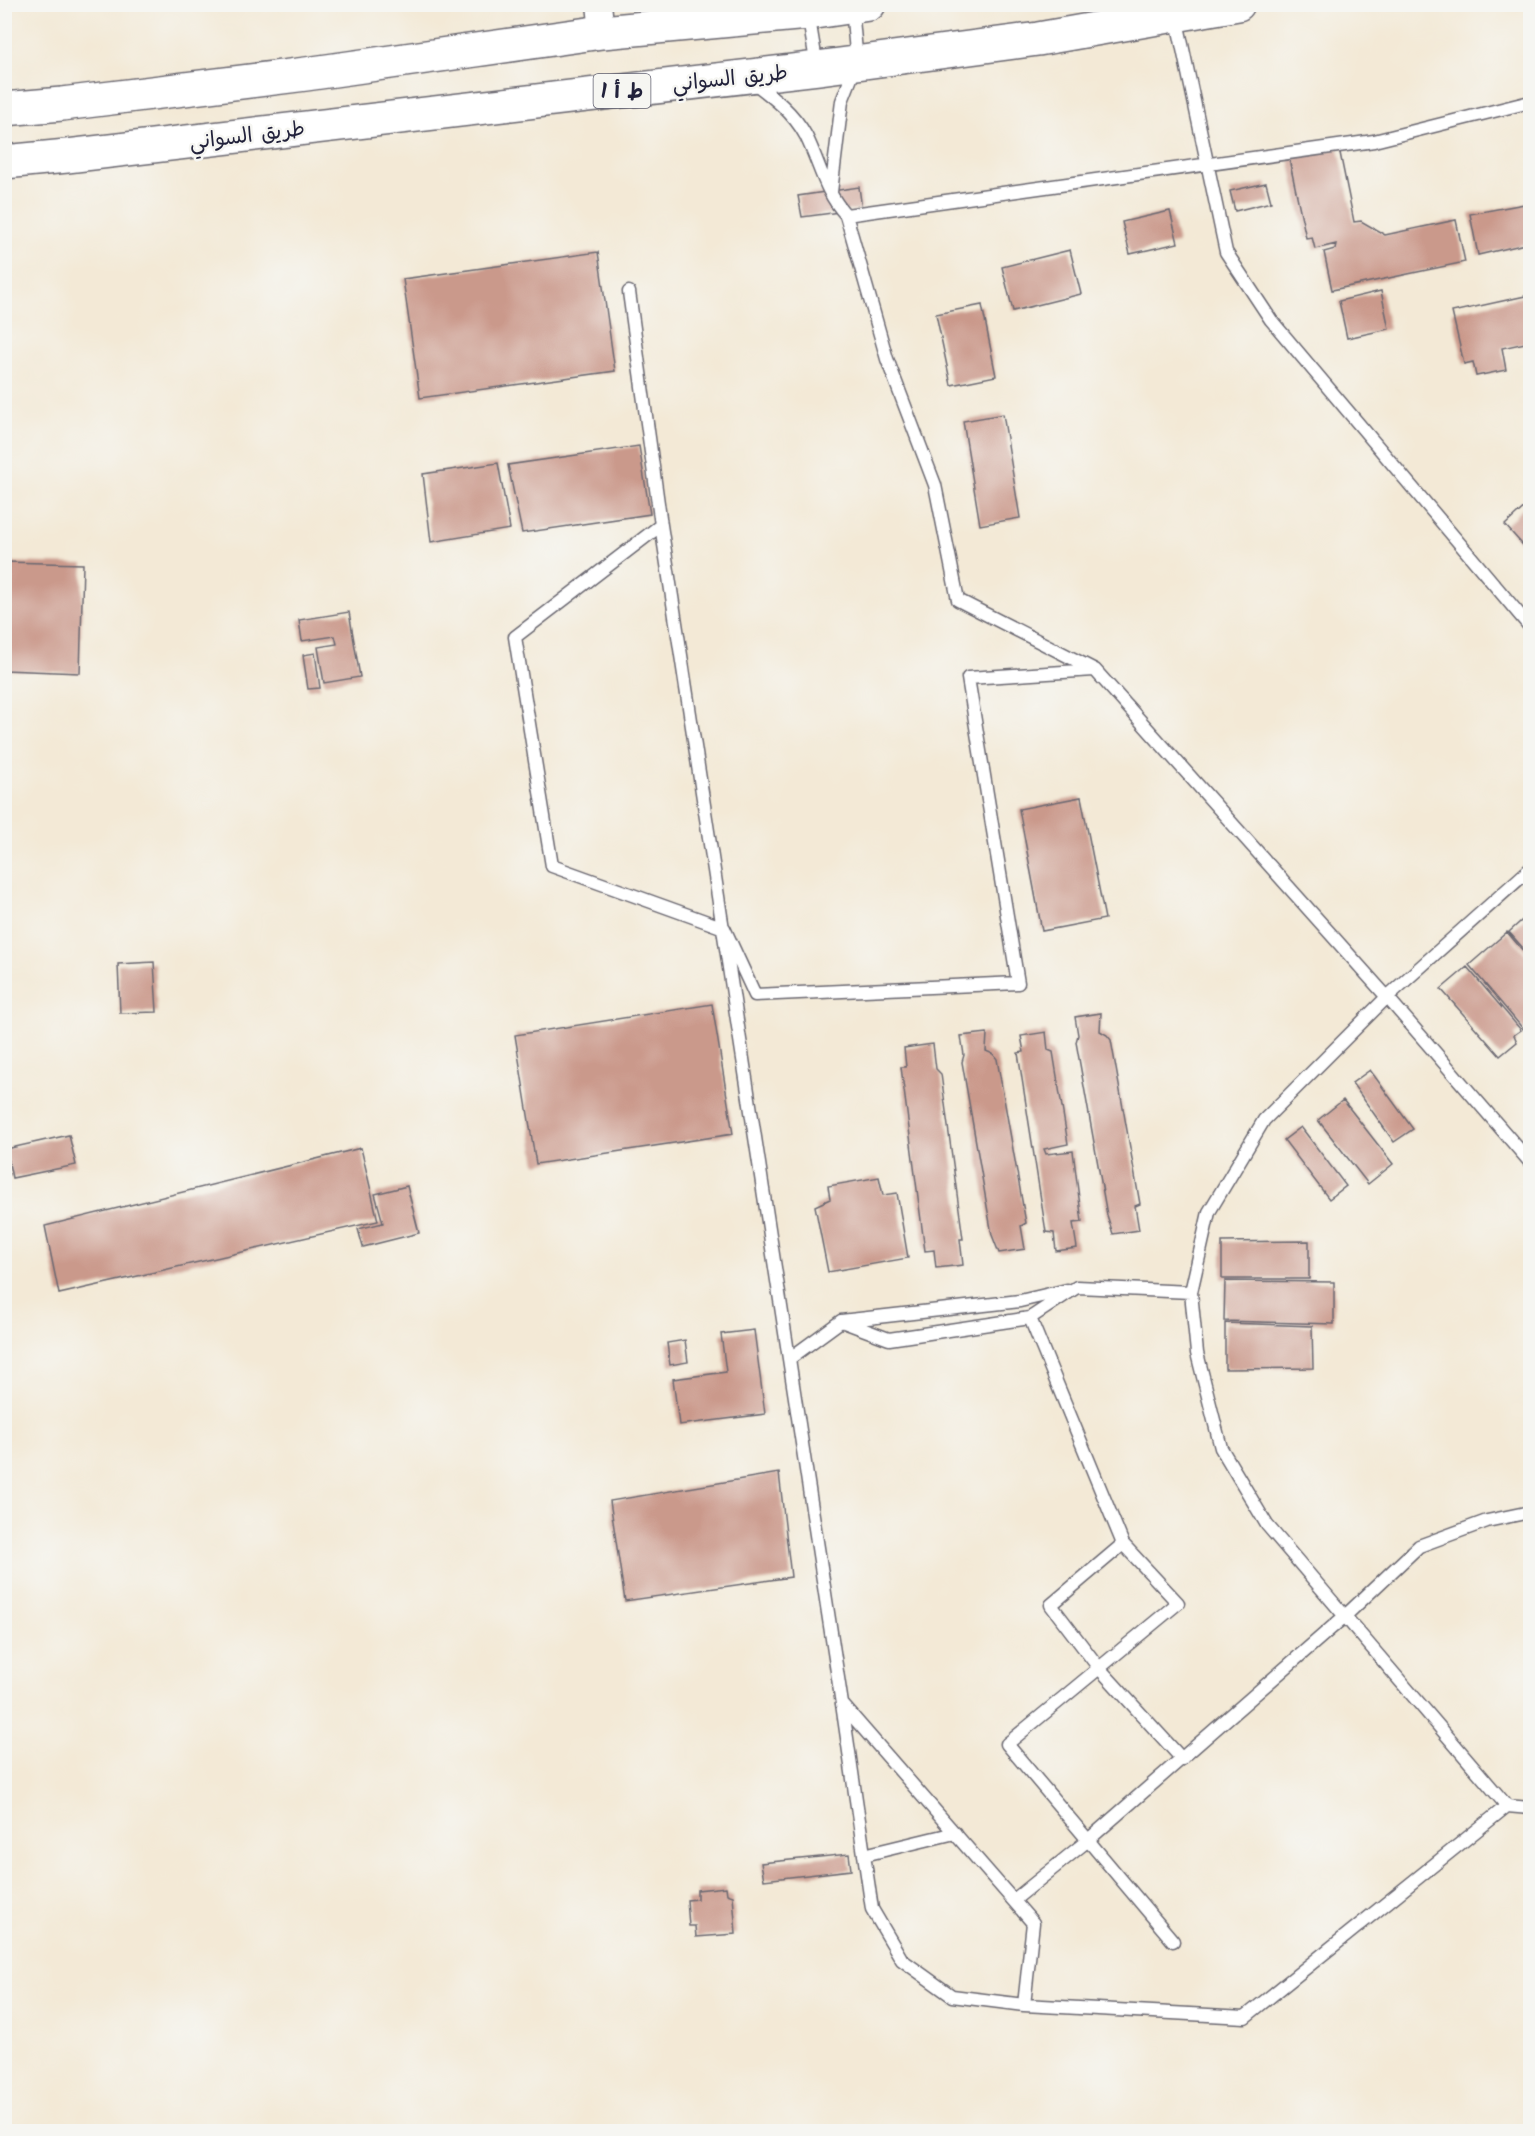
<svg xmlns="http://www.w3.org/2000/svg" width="1535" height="2136" viewBox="0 0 1535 2136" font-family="Kalam,'Playpen Sans Arabic',sans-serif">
  <rect width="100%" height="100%" fill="#f6f6f2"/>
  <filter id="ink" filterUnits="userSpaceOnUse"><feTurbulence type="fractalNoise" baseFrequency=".0167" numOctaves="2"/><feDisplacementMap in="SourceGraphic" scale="12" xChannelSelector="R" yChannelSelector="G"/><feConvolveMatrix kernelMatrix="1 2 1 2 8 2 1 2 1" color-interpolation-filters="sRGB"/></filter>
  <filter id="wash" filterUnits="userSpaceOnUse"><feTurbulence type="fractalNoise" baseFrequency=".008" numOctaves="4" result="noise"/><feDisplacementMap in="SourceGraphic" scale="24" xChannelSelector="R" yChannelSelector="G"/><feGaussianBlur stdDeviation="1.35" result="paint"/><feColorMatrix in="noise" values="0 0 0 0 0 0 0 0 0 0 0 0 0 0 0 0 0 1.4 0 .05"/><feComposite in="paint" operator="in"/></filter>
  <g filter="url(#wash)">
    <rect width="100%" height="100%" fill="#f3e9d6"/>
    <g id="blocks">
      <path fill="#ca998b" d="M1339 148 1354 222 1361 221 1385 235 1456 220 1465 262 1332 290 1324 252 1335 249 1336 244 1315 249 1312 237 1306 238 1289 159Z
        M1266 183 1271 202 1235 211 1230 191Z
        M859 187 862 209 802 217 798 196Z
        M1530 203V243L1478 255 1470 214Z
        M1170 211 1178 243 1130 254 1122 222Z
        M1070 250 1081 294 1013 311 1002 267Z
        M598 252 615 371 420 398 403 279Z
        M1381 291 1389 329 1347 338 1339 301Z
        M1530 295V342L1502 348 1506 370 1476 376 1473 362 1464 364 1452 312Z
        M982 305 996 376 951 385 936 314Z
        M1003 414 1020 518 980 525 963 421Z
        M639 446 650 514 522 533 508 465Z
        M498 463 510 529 431 542 423 474Z
        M1529 503 1530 505V553L1505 525Z
        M4 562 83 564 80 673 4 670Z
        M349 612 360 677 324 683 318 647 337 644 335 636 302 641 299 620Z
        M315 653 320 688 308 689 303 655Z
        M1081 797 1105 919 1042 931 1019 809Z
        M1530 913V956L1509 932Z
        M1507 932 1530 959V1037L1469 965Z
        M154 962 157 1012 120 1013 118 964Z
        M1467 967 1521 1030 1514 1035 1517 1042 1500 1056 1441 989Z
        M712 1004 733 1134 536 1164 515 1035Z
        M4 1005 8 1006 6 1030H4Z
        M1101 1013 1100 1031 1107 1035 1111 1040 1140 1204 1135 1206 1139 1230 1113 1234 1107 1215 1076 1042 1078 1035 1075 1017Z
        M1046 1032 1048 1050 1053 1052 1068 1144 1044 1149 1046 1154 1073 1151 1082 1222 1073 1223 1077 1248 1056 1251 1054 1233 1046 1232 1018 1053 1024 1052 1021 1036Z
        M987 1033 986 1051 993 1054 997 1059 1026 1223 1021 1226 1025 1249 999 1253 992 1235 962 1062 964 1055 961 1036Z
        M933 1044 936 1069 941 1074 963 1239H960L963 1265 936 1268 934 1250 925 1251 901 1067H906L904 1048Z
        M1370 1070 1413 1129 1394 1142 1352 1083Z
        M1343 1100 1393 1164 1368 1184 1318 1120Z
        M1301 1127 1346 1186 1329 1199 1284 1140Z
        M69 1135 76 1165 12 1178 6 1149Z
        M361 1148 378 1221 59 1294 45 1226Z
        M879 1177 883 1195 897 1193 908 1258 828 1272 815 1206 830 1199 828 1186Z
        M407 1186 419 1233 363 1247 358 1229 383 1223 375 1194Z
        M1309 1241V1279H1222V1242Z
        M1225 1281 1334 1282V1324L1224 1321Z
        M1225 1323 1312 1326 1313 1368 1225 1369Z
        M754 1330 765 1414 679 1425 673 1379 726 1372 721 1334Z
        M685 1340 688 1362 670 1365 667 1343Z
        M779 1473 791 1577 625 1601 610 1501Z
        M849 1854 851 1870 764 1880 761 1863Z
        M726 1887 727 1894 733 1896 736 1934 696 1937 695 1926H689L687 1900 697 1899V1890Z"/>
    </g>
  </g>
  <g filter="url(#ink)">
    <use href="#blocks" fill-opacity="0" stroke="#6b6871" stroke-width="1.5"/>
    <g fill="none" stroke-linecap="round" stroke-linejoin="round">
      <defs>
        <path id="lane" d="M808 13 817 67
          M1176 16 1226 252 1271 320 1530 627
          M753 82C773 97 794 113 806 136 820 164 824 191 846 215L887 359 935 485 958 600 1095 670 1387 997 1530 1162
          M831 192 842 101 857 63 852 8
          M846 215 1374 141 1530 102
          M629 292 661 525 842 1704 1033 1923 1024 2005
          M661 525 515 637 552 866 724 928 755 995 1018 983 968 678 1094 670
          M1530 869 1387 997 1264 1120 1209 1212 1191 1292 1197 1353 1221 1448 1267 1525 1507 1806 1530 1808
          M1030 1318 1123 1544 1178 1603 1007 1744 1173 1941
          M841 1321 889 1339 1030 1318 1077 1287 1191 1292
          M789 1359 841 1321 1020 1301 1067 1290
          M1123 1544 1051 1605 1099 1668 1182 1759
          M842 1704 872 1909 902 1960 952 1996 1024 2005 1245 2017 1507 1806
          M864 1855 955 1833
          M1014 1900 1087 1841 1345 1616 1419 1546 1487 1521 1530 1512"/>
        <path id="street" d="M599 4 602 32"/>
        <path id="highway" d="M4 109 62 104 306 74 602 32 808 13 869 4
          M4 162 67 156 818 68 1038 39 1238 4"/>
      </defs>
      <use href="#lane" stroke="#6b6871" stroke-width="15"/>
      <use href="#street" stroke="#6b6871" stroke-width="27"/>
      <use href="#highway" stroke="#6b6871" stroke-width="36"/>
      <use href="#lane" stroke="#fff" stroke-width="12"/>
      <use href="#street" stroke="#fff" stroke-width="24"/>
      <use href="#highway" stroke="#fff" stroke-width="33"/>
    </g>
  </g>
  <g text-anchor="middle" stroke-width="5" stroke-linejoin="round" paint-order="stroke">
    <rect fill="#f6f6f2" stroke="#626272" stroke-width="1.5" x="593.5" y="74" width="57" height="34" rx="4.5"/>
    <g font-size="20" font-weight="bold" fill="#22223b">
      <text x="622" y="98">ط أ 1</text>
    </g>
    <g font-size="21" fill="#22223b" stroke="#f6f6f2">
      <text transform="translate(730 78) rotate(-6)" y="7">طريق السواني</text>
      <text transform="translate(247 135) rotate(-7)" y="7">طريق السواني</text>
    </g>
  </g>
  <rect width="1535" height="2136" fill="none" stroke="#f6f6f2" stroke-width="24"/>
</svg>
